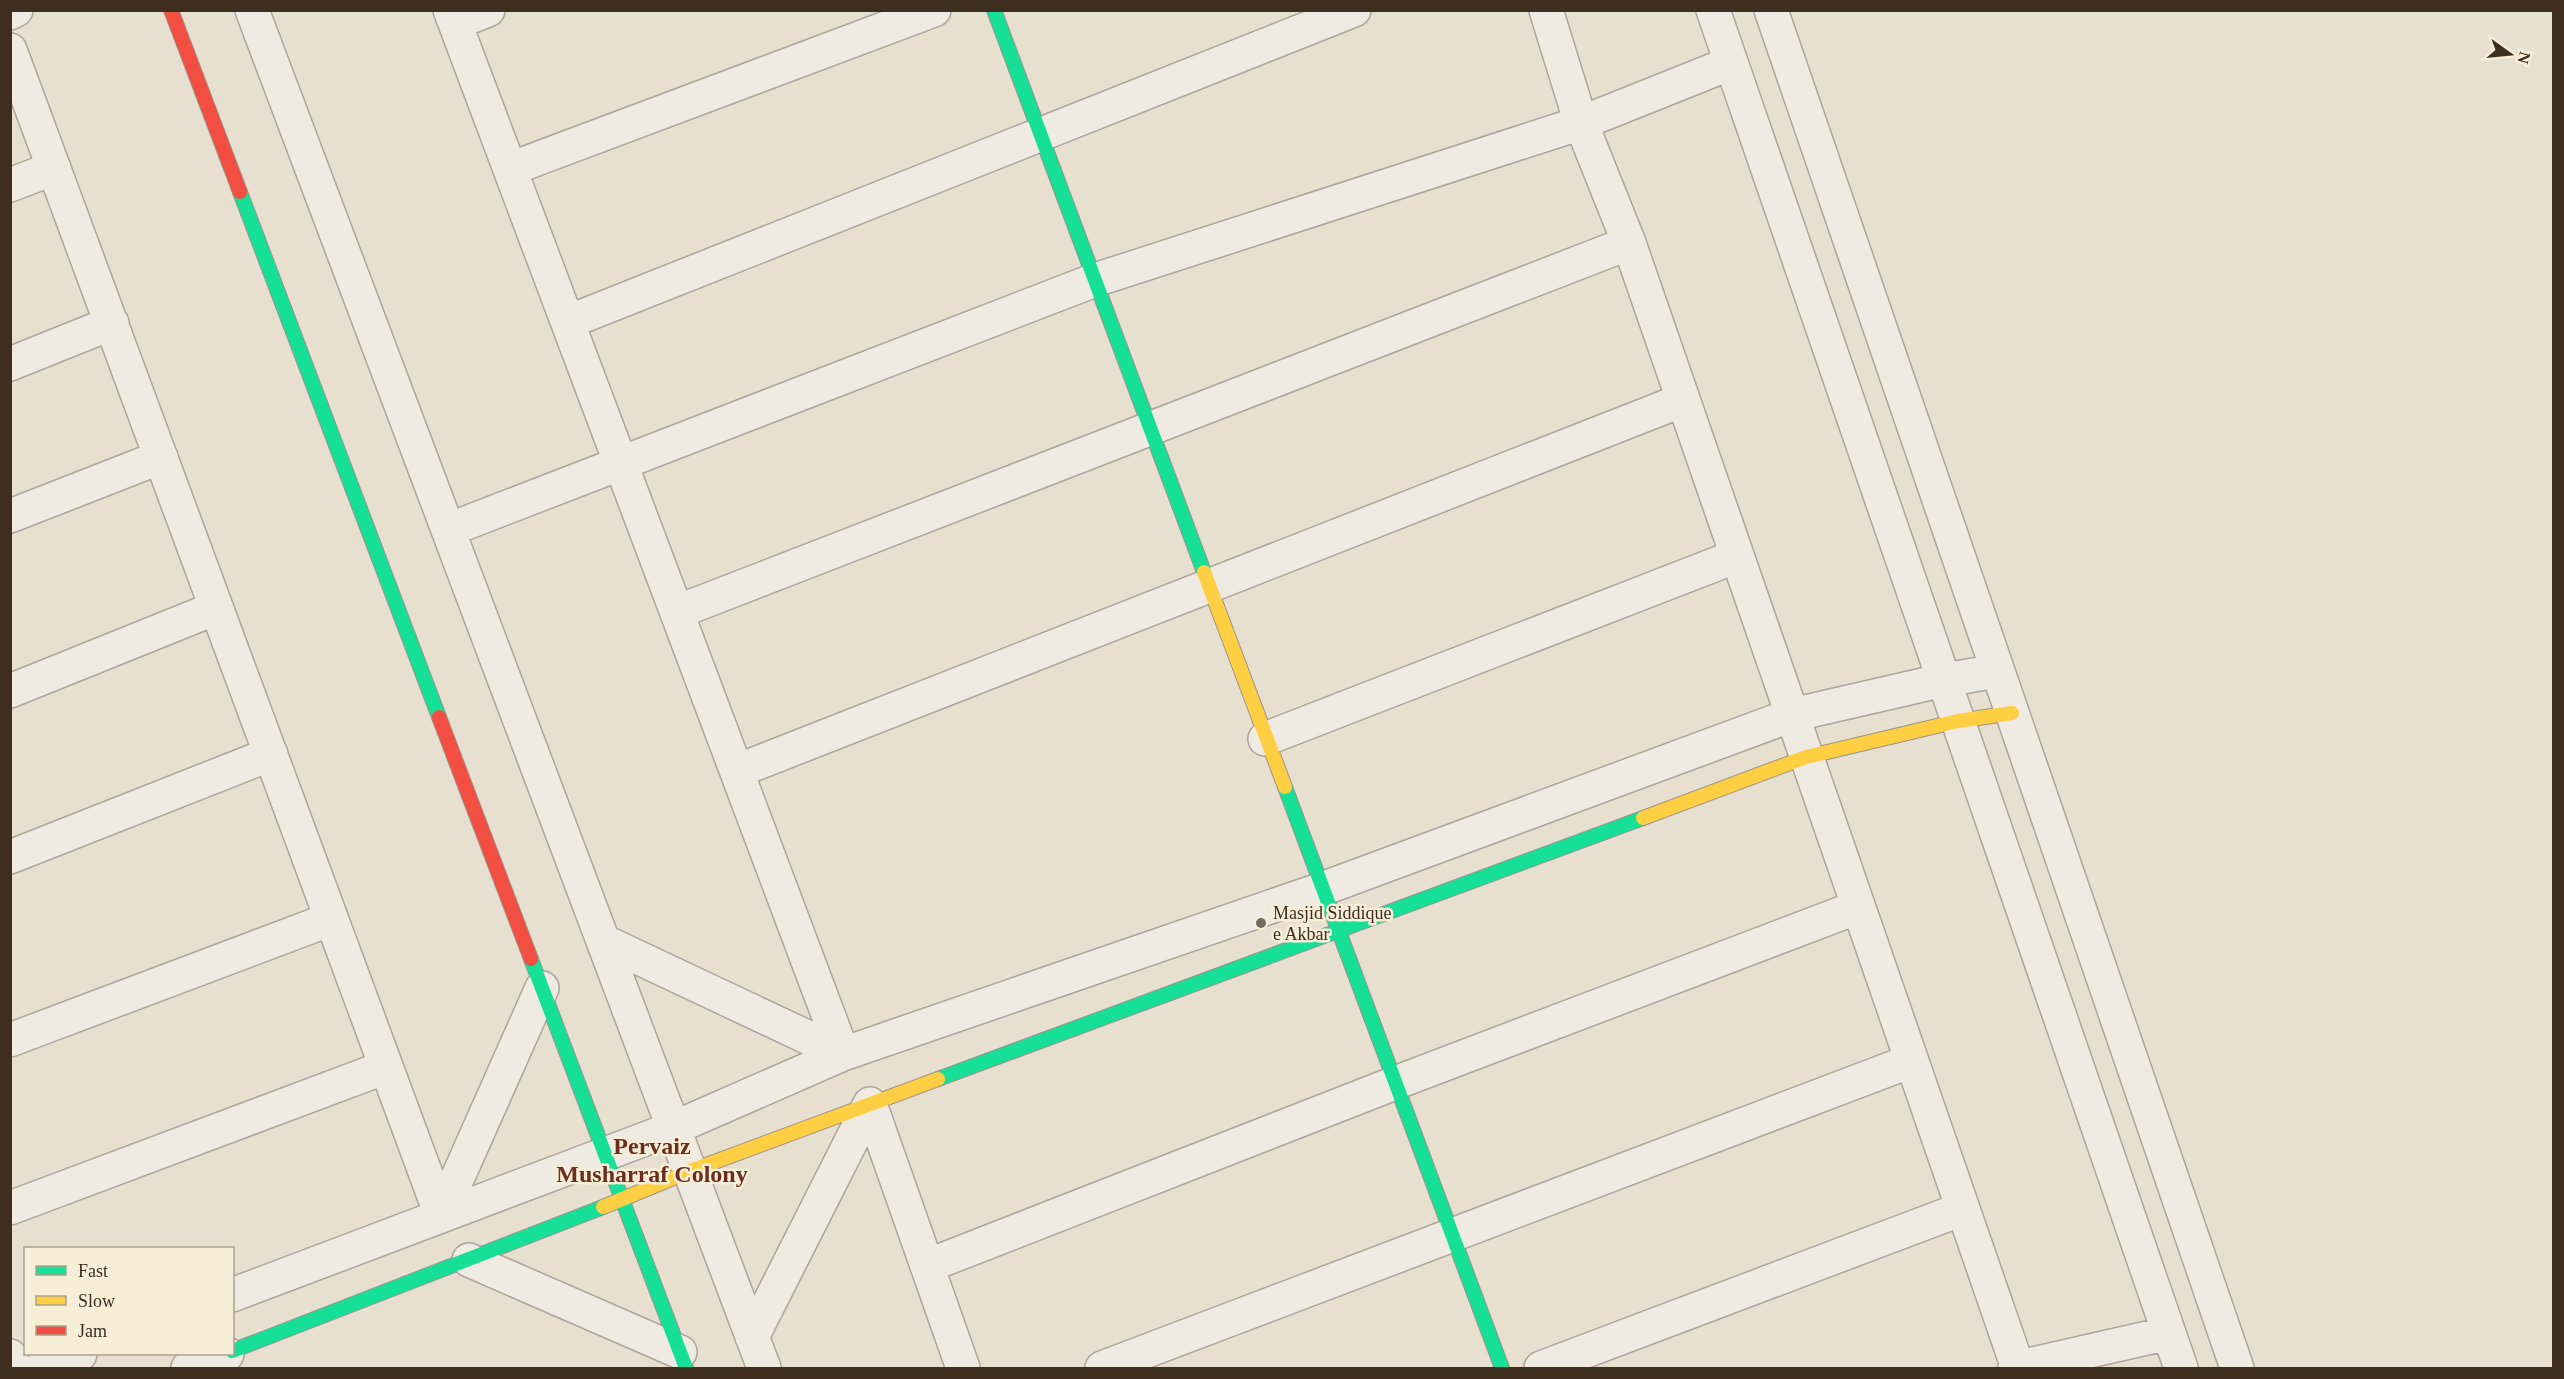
<svg xmlns="http://www.w3.org/2000/svg" width="2564" height="1379" viewBox="0 0 2564 1379" font-family="Georgia,serif">
  <rect width="100%" height="100%" fill="#e7e0d1"/>
  <g fill="none" stroke-linecap="round" stroke-linejoin="round">
    <defs>
      <path id="street" d="M252 10 764 1368
        M450 10 843 1054
        M1546 10 1581 123 1629 243 2018 1368
        M1713 10 2181 1368
        M1771 10 2237 1368
        M10 13 16 10
        M455 23 488 10
        M10 50 441 1215
        M510 169 934 10
        M10 185 54 168
        M568 322 1354 10
        M10 364 112 323
        M10 516 161 457
        M448 530 1095 280 1581 123 1731 63
        M677 612 1629 243
        M10 691 216 608
        M1265 739 1737 556
        M737 771 1683 400
        M10 857 271 754
        M603 941 843 1054
        M10 1040 331 919
        M870 1104 963 1368
        M10 1208 386 1067
        M441 1215 542 988
        M469 1260 680 1352
        M927 1266 1395 1083 1858 907
        M232 1295 674 1128 843 1054 1322 889 1792 715 1944 680 1997 671
        M752 1337 870 1104
        M10 1356 15 1368
        M41 1368 80 1354
        M188 1368 227 1354
        M1102 1368 1911 1061
        M1541 1368 1962 1209
        M2015 1368 2169 1333"/>
      <path id="fast" d="M994 10 1204 572
        M240 192 439 717
        M1285 787 1502 1368
        M531 959 686 1368
        M938 1079 1643 818
        M232 1351 603 1207"/>
      <path id="slow" d="M1204 572 1285 787
        M1643 818 1806 757 1958 721 2012 713
        M603 1207 690 1171 938 1079"/>
      <path id="jam" d="M171 10 240 192
        M439 717 531 959"/>
    </defs>
    <use href="#street" stroke="#ada599" stroke-width="36"/>
    <use href="#fast" stroke="#9c958a" stroke-width="16"/>
    <use href="#slow" stroke="#9c958a" stroke-width="16"/>
    <use href="#jam" stroke="#9c958a" stroke-width="16"/>
    <use href="#street" stroke="#efebe3" stroke-width="33"/>
    <use href="#fast" stroke="#16e098" stroke-width="14"/>
    <use href="#slow" stroke="#ffcf43" stroke-width="14"/>
    <use href="#jam" stroke="#f24e42" stroke-width="14"/>
  </g>
  <circle fill="#786c5e" stroke="#f7eed8" stroke-width="2" cx="1261" cy="923" r="6"/>
  <g text-anchor="middle" stroke-width="5" stroke-linejoin="round" paint-order="stroke">
    <g font-size="18" fill="#3d2e20" stroke="#f7eed8" text-anchor="start">
      <text x="1273" y="919">Masjid Siddique<tspan x="1273" dy="21">e Akbar</tspan></text>
    </g>
    <g font-size="24" font-weight="bold" fill="#6b2e1e" stroke="#f7eed8">
      <text x="652" y="1154">Pervaiz<tspan x="652" dy="28">Musharraf Colony</tspan></text>
    </g>
  </g>
  <rect width="2564" height="1379" fill="none" stroke="#3d2e20" stroke-width="24"/>
  <rect x="24" y="1247" width="210" height="108" fill="#f7eed8" stroke="#ada18e" stroke-width="1.5"/>
  <rect x="36" y="1266" width="30" height="9" fill="#16e098" stroke="#ada18e" stroke-width="1.5"/>
  <text x="78" y="1277" font-size="18" fill="#3d2e20">Fast</text>
  <rect x="36" y="1296" width="30" height="9" fill="#ffcf43" stroke="#ada18e" stroke-width="1.5"/>
  <text x="78" y="1307" font-size="18" fill="#3d2e20">Slow</text>
  <rect x="36" y="1326" width="30" height="9" fill="#f24e42" stroke="#ada18e" stroke-width="1.5"/>
  <text x="78" y="1337" font-size="18" fill="#3d2e20">Jam</text>
  <g transform="translate(2510 54) rotate(105)" stroke="#f7eed8" stroke-width="4.5" paint-order="stroke">
  <path d="M0-4.5L10 22L0 15L-10 22Z" fill="#3d2e20"/>
  <text y="-9" font-size="16" font-weight="bold" text-anchor="middle" fill="#3d2e20">N</text>
  </g>
</svg>
